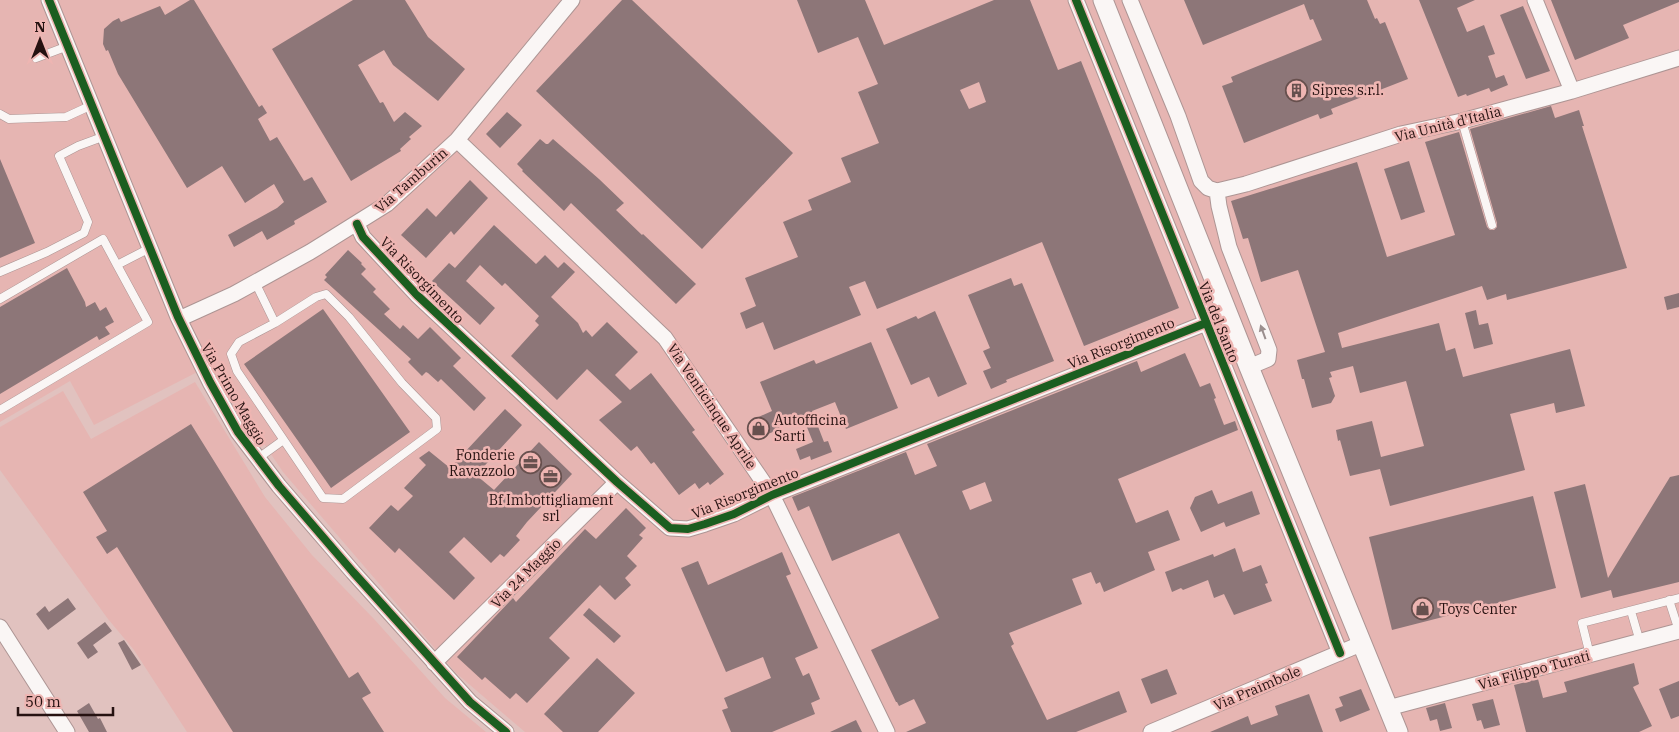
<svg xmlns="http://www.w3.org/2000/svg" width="1679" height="732" viewBox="0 0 1679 732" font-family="'IBM Plex Serif',serif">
  <rect width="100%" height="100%" fill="#e1c2bf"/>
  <path fill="#e6b5b2" d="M0 0H1679V732H525L456 673 283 472 211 365 94 425 70 381 0 422Z
    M195 382 265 497 312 555 374 619 445 698 486 732H187L134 650 108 619 0 470V427L63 391 91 439Z"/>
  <path fill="#8d7678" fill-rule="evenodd" d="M190 0H194L259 107 262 105 267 113 258 119 270 141 277 137 304 181 312 177 327 202 294 221 295 224 267 240 262 231 234 247 228 235 277 208 284 202 274 184 245 203 222 166 187 188 118 74 108 50 106 51 103 44 104 29 113 21 119 18 121 22 160 6 165 15Z
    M353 0H405L428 37 465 69 438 101 393 65 384 50 358 65 380 103 383 102 394 122 405 112 422 126 409 137 411 139 400 149 401 151 351 181 272 49Z
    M622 0H632L793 153 702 249 536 91Z
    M797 0H865L884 45 994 0H1030L1058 70 1081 61 1179 308 1084 346 1042 242 877 309 865 281 849 287 861 315 774 350 763 322 746 329 740 313 756 306 745 278 798 257 783 222 812 210 808 200 851 182 841 158 879 143 858 92 878 84 858 37 818 53ZM979 82 986 102 969 109 960 90Z
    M1184 0H1367L1375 19 1377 18 1380 24 1385 22 1408 79 1331 109 1333 114 1320 119 1318 114 1244 143 1222 86 1233 82 1231 77 1322 40 1313 19 1310 20 1304 4 1203 45Z
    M1419 0H1475L1457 8 1467 32 1484 25 1495 54 1488 56 1496 78 1504 75 1508 85 1491 92 1489 88 1467 96 1466 94 1458 97Z
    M1551 0H1679V2L1623 25 1629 38 1575 60Z
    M1523 6 1550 71 1526 79 1500 15Z
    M1551 106 1555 118 1579 110 1584 126H1582L1627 268 1507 300 1506 294 1487 300 1482 286 1338 333 1342 348 1439 323 1446 351 1455 348 1463 377 1570 349 1585 406 1556 413 1554 403 1510 414 1525 470 1390 506 1380 469 1350 476 1340 440 1338 441 1336 430 1372 421 1381 457 1424 446 1406 381 1360 393 1353 366 1330 372 1332 377 1329 378 1335 396 1331 403 1312 408 1304 379H1302L1297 360 1325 352 1298 270 1261 282 1248 238 1243 239 1231 201 1357 162 1387 257 1455 235 1425 142 1459 132 1487 227 1490 230H1494L1497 227V223L1470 129Z
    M507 112 522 125 500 148 486 134Z
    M540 139 546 144H548L553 139 599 179 624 203 616 210 642 235 643 234 696 284 676 304 571 203 564 211 522 171 523 170 517 164Z
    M0 159 35 243 0 258Z
    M1409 161 1425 212 1401 220 1384 169Z
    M470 180 488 198 454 235 451 231 426 258 401 235 427 208 436 217Z
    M494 225 536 264 545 255 558 268 564 262 575 272 551 297 578 323 583 333 586 330 592 337 607 322 638 352 615 375 630 390 651 373 695 430 692 432 724 474 710 485 708 482 699 489 695 483 679 495 654 462 651 464 637 446 631 451 599 420 622 402 587 369 557 400 511 356 539 325 535 321 539 316 505 283 502 286 480 265 466 281 495 308 480 325 432 281 449 263 455 268Z
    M348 250 362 263 361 264 366 269 361 274 376 289 373 292 390 309 384 314 400 329 403 325 418 339 430 327 461 358 453 366 486 398 474 411 441 379 438 382 428 373 426 372 422 376 408 362 411 359 324 280 327 277 325 275Z
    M67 268 85 302 86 307 95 302 100 311 106 307 114 322 105 327 110 334 99 340 97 336 0 394V307Z
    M1011 278 1014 286 1022 283 1054 361 1006 380 1007 382 991 389 983 371 991 368 983 351 990 348 968 295Z
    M1679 293V307L1667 310 1664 297Z
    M323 309 410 432 331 488 244 364Z
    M1476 310 1479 325 1488 323 1493 344 1474 349 1465 313Z
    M935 311 967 384 938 397 929 377 911 385 886 329 916 316 918 319Z
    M871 342 898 408 846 429 835 402 812 411 824 442 828 441 832 452 811 460 810 456 800 460 796 449 813 442 802 415 778 425 780 429 768 434 766 428 759 432 754 419 772 411 760 382 814 360 816 364Z
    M1185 353 1200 387 1210 383 1216 398 1214 399 1224 425 1235 421 1238 430 1118 479 1136 523 1168 510 1180 540 1148 552 1155 570 1104 592 1100 582 1096 584 1091 572 1072 579 1082 604 1009 633 1014 644 1011 646 1047 720 1119 691 1127 712 1076 732H906L926 723 914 699 899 706 897 702H896L871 650 939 618 899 533 832 561 809 506 798 511 792 497 906 452 915 475 937 466 927 444 1137 361 1141 372ZM985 482 992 501 970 510 962 491Z
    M505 409 522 425 476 475 494 490 539 442 572 474 527 522 516 536 520 540 504 557 500 554 491 563 464 537 449 552 475 578 454 600 399 548 395 553 369 528 391 505 398 511 413 496 404 488 426 465 419 458 429 451 450 468Z
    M191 424 349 678 358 672 371 693 362 698 384 732H233L117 547 107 554 96 537 107 531 83 492Z
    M1679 475V582L1613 598 1611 590 1581 598 1554 492 1585 484 1608 578 1670 477Z
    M1212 490 1218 504 1252 491 1260 514 1226 527 1224 522 1201 532 1190 508 1195 497Z
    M1533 496 1556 588 1392 630 1369 537Z
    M626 508 646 528 639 535 643 538 627 556 637 566 625 578 631 585 615 600 600 585 549 638 570 658 527 703 516 693 510 699 485 677 482 680 457 657 510 601 513 598 516 602 585 529 596 539Z
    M1235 548 1243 572 1261 565 1268 583 1265 584 1272 601 1234 615 1224 594 1214 598 1208 580 1183 590 1181 588 1172 592 1165 572 1213 554 1214 557Z
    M782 552 791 574 786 576 818 648 795 658 803 676 809 673 820 699 811 703 815 714 772 732H731L722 710 728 708 724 698 771 678 763 657 726 672 681 568 698 561 708 585Z
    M68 598 76 609 48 630 36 614 45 606 49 612Z
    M589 608 621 636 614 643 583 615Z
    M105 622 112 631 93 645 98 652 88 659 77 643Z
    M124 640 141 665 132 670 118 643Z
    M597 658 635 693 598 732H563L544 714Z
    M1634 663 1639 684 1633 687 1652 726 1639 732H1526L1514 685 1538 679 1543 698 1567 692 1564 682Z
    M1167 669 1177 694 1151 704 1141 679Z
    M1679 681V716L1671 719 1659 689Z
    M1361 689 1370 710 1340 722 1335 709 1343 706 1339 697Z
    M1309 694 1323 732H1210L1248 716 1251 725 1278 715 1275 706Z
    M1493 699 1500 725 1484 729 1481 720 1477 721 1472 704Z
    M89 703 98 719 100 718 107 732H89L77 711Z
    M1445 703 1452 728 1440 731 1437 719 1430 721 1426 708Z
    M856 720 862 732H830Z"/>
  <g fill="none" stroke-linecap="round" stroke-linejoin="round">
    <defs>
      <path id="service" d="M36 58 68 46
        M0 114 9 119 66 117 92 105
        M1462 121 1492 225
        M0 272 47 252 84 233 88 222 59 156 78 146 105 136
        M255 282 275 323 316 297 326 294 349 317 402 383 436 418 437 429 343 499 323 498 237 371 231 354 239 342 275 323
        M0 299 103 239 117 265
        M0 410 148 322 117 265 150 248
        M257 459 282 441
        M1669 600 1679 631
        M1631 611 1640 642
        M1590 655 1582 623 1679 598"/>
      <path id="minor" d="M49 0 178 317 210 382 238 432 279 486 353 572 470 702 506 732
        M1076 0 1340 653
        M1130 0 1178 116 1201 181 1208 188 1217 191
        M1535 0 1572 91
        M457 140 665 338 772 495 887 732
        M1217 191 1246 184 1401 134 1462 121 1572 91 1679 58
        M1217 191 1219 206 1229 247 1269 350 1268 359 1249 367
        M357 224 363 237 417 295 617 482 670 528 688 529 705 524 734 514 772 495 1206 323
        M179 319 234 294 310 252 387 204 457 140 572 0
        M0 627 67 732
        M434 663 617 482
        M1388 708 1679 631
        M1151 732 1363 643"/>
      <path id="tertiary" d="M1103 0 1249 367 1398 732"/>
    </defs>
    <use href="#service" stroke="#ad9594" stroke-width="9"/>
    <use href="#minor" stroke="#ad9594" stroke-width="17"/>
    <use href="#tertiary" stroke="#ad9594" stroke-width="21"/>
    <use href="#service" stroke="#faf6f5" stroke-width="8"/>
    <use href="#minor" stroke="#faf6f5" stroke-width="15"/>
    <use href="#tertiary" stroke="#faf6f5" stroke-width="19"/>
    <defs>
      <path id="cycleway" d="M49 0 178 317 210 382 238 432 279 486 353 572 470 702 506 732
        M1076 0 1340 653
        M357 224 363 237 417 295 617 482 670 528 688 529 705 524 734 514 772 495 1206 323"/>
    </defs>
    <use href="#cycleway" stroke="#eeb5b2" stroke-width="11"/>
    <use href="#cycleway" stroke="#1b5e20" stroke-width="8"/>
  </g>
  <defs><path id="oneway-solid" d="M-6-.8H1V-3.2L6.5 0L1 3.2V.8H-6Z" transform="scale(1.25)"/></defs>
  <use fill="#9b8f8e" href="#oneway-solid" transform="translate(1263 332) rotate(-110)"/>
  <defs>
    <symbol id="building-ring" viewBox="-11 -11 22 22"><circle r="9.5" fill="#eeb5b2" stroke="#67504e" stroke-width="1.5"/><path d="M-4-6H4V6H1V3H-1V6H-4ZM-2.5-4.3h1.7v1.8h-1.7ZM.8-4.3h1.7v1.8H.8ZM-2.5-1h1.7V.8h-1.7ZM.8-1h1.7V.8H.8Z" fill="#67504e"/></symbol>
    <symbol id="shop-ring" viewBox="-11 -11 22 22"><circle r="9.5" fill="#eeb5b2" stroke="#67504e" stroke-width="1.5"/><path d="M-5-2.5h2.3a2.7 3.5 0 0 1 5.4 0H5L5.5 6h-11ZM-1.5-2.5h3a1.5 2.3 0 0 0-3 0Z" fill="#67504e"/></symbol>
    <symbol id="office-ring" viewBox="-11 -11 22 22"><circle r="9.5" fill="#eeb5b2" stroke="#67504e" stroke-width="1.5"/><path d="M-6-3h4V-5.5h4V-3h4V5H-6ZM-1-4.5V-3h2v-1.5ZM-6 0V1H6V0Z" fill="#67504e"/></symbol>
  </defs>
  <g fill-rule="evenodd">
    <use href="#building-ring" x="1284" y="78" width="25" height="25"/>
    <use href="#shop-ring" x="746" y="416" width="25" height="25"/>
    <use href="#office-ring" x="518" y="450" width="25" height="25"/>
    <use href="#office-ring" x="538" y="464" width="25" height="25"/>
    <use href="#shop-ring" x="1410" y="596" width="25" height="25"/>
  </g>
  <g text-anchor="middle" stroke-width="5" stroke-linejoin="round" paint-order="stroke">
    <g font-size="14" fill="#261211" stroke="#eeb5b2" text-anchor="start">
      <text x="1312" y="95">Sipres s.r.l.</text>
      <text x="774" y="425">Autofficina<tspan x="774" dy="16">Sarti</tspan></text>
      <text x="515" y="460" text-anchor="end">Fonderie<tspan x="515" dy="16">Ravazzolo</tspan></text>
      <text x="551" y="505" text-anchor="middle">Bf Imbottigliament<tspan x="551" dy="16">srl</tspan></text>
      <text x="1439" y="614">Toys Center</text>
    </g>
    <g font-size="14" fill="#261211" stroke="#eeb5b2">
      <text transform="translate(1448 124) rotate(-14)" y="5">Via Unità d'Italia</text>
      <text transform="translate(411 180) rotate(-41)" y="5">Via Tamburin</text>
      <text transform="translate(422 280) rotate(46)" y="5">Via Risorgimento</text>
      <text transform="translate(1219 322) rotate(68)" y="5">Via del Santo</text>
      <text transform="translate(1121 343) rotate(-22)" y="5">Via Risorgimento</text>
      <text transform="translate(234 394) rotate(60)" y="5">Via Primo Maggio</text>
      <text transform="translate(712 406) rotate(56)" y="5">Via Venticinque Aprile</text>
      <text transform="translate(745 493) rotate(-22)" y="5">Via Risorgimento</text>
      <text transform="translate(526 573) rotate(-45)" y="5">Via 24 Maggio</text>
      <text transform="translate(1534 670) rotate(-15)" y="5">Via Filippo Turati</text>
      <text transform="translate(1257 688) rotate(-23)" y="5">Via Praimbole</text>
    </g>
  </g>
  <g transform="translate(40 40)" stroke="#eeb5b2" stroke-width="4" paint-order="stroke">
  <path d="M0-4L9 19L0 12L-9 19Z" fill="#261211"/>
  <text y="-8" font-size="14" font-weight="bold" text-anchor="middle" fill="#261211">N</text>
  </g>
  <path d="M18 707v8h95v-8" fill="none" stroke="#261211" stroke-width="2.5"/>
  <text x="25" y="707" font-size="15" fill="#261211" stroke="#eeb5b2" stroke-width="4" paint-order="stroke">50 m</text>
</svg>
